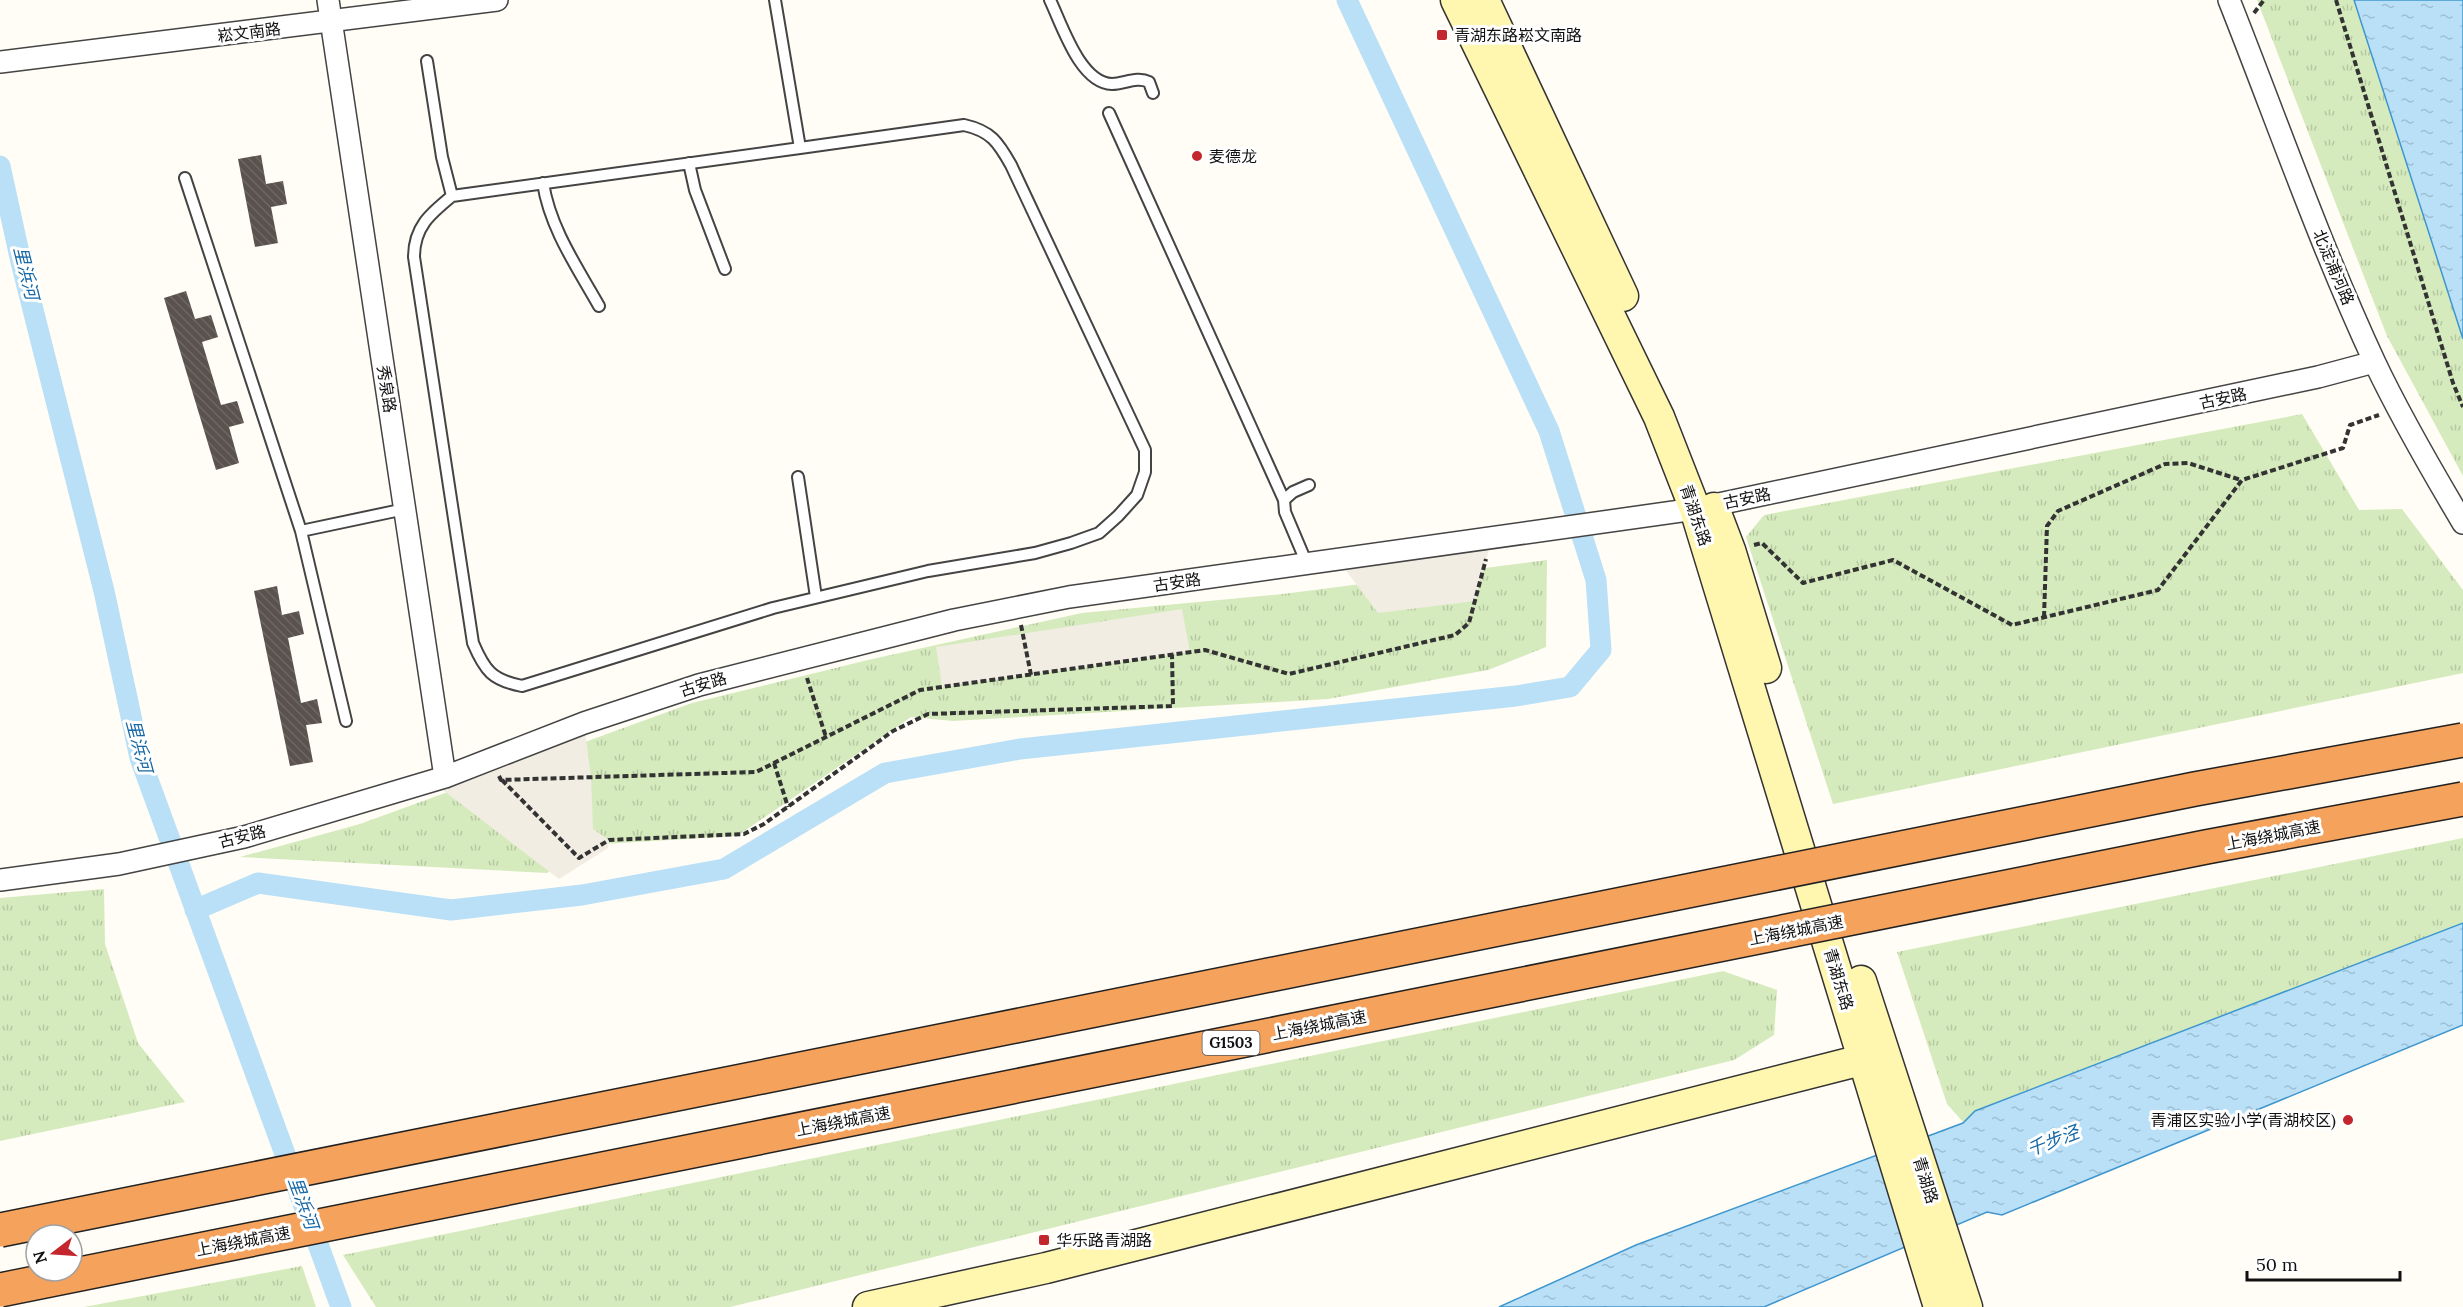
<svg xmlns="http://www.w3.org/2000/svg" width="2463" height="1307" viewBox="0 0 2463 1307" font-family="Lora,'Noto Sans SC',serif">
  <defs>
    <pattern id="park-tufts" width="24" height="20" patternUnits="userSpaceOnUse" patternTransform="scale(1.5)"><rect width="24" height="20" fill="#d5ebbd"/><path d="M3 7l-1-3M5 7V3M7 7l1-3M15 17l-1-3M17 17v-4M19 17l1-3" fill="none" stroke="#b6c8a1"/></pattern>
    <pattern id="water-ripples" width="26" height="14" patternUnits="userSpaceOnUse" patternTransform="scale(1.5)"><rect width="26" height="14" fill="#b9e0f7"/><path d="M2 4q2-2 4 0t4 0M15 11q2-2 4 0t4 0" fill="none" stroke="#9ebfd3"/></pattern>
    <pattern id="building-back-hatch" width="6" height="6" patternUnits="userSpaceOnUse" patternTransform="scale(1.5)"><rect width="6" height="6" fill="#5a524d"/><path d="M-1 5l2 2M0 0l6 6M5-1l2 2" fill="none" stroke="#6d6662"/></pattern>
  </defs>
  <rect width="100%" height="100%" fill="#fffdf5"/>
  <path fill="url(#park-tufts)" d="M2257 0H2463V476L2387 336Z
    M2302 414 2359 510 2402 509 2463 590V673L1833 804 1746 537 1764 515Z
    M1547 560 1546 647 1488 670 1328 699 953 721 911 717 737 836 586 845 547 873 240 857 360 824 692 703 868 660 1082 613 1283 594Z
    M2463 838V923L1975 1111 1963 1122 1947 1104 1897 952Z
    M104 889 105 944 138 1043 185 1102 0 1141V898Z
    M1723 971 1777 990 1774 1035 1734 1060 730 1307H376L343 1255Z
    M302 1266 316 1307H84Z"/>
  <path fill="#f1ede2" d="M1492 538 1475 601 1378 613 1338 560Z
    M1182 609 1190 652 942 687 936 647Z
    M584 723 591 777 593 829 609 840 608 848 559 879 431 781Z"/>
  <path fill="url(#water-ripples)" stroke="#3f96cf" stroke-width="1.5" d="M2354 0H2463V339Z
    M2463 923V1025L2002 1215 1987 1212 1764 1307H1499L1636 1245 1963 1123 1975 1111Z"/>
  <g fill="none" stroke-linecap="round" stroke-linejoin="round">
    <path stroke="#b9e0f7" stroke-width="21" d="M0 166 21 262 104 591 140 758 341 1307
      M195 910 258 883 451 910 582 895 724 869 885 773 1020 749 1516 696 1570 687 1601 650 1596 580 1549 431 1347 0"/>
  </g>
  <path fill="url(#building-back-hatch)" d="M261 155 266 184 283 181 287 204 271 207 278 243 255 247 238 159Z
    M186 291 195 319 211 315 218 337 202 342 221 405 237 401 244 423 229 427 239 463 216 470 164 298Z
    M277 586 282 615 299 611 304 634 288 638 301 703 317 699 322 723 306 725 313 762 290 766 254 591Z"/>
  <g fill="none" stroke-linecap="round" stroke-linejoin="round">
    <defs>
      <path id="lane" d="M775 0 800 148 964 125C991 131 998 142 1011 165L1145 450V472L1137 495 1118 516 1099 533 1071 543 1035 553 928 571 773 608 522 686C492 680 485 671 473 643L414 257C414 227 430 214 452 196L800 148
        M1050 0C1062 25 1080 83 1112 84 1124 84 1137 76 1149 82L1153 93
        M427 61 442 157 452 196
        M1109 113 1284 500
        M689 163 695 190 725 269
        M185 178 301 531 346 721
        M543 183C550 228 577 267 599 306
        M798 477 816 597
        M301 531 405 509
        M1307 564 1285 512 1284 500 1293 492 1309 485"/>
      <path id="street" d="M328 0 445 777
        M2229 0C2277 121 2320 245 2375 363 2401 418 2432 471 2463 523
        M0 62 497 0
        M0 880 119 864 244 837 445 777 584 723 699 685 954 620 1069 597 1695 509 2318 377 2374 362"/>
      <path id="secondary" d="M1456 0 1659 417 1695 509 1939 1307
        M1484 0 1623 296
        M1714 508 1730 550 1766 668
        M1861 981 1967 1307
        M868 1307 1046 1268 1881 1055"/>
    </defs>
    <use href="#lane" stroke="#444" stroke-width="14"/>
    <use href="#street" stroke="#444" stroke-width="24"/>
    <use href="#secondary" stroke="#333" stroke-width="33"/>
    <path stroke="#333" stroke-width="4" stroke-dasharray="6 3" stroke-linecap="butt" d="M2336 0 2453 383 2463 407
      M2254 13 2264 0
      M1754 545 1762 543 1803 583 1893 560 2012 625 2158 590 2242 480 2343 448 2350 425 2379 415
      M2044 617 2047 526 2058 511 2165 464 2188 463 2241 480
      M1021 625 1031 675
      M807 678 826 737
      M774 763 788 807
      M499 776 501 780 756 772 920 690 1205 650 1289 674 1455 635 1469 623 1486 559
      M502 780 579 858 609 840 744 834 764 824 893 731 928 714 1173 706 1172 655"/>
    <use href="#lane" stroke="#fff" stroke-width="10"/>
    <use href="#street" stroke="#fff" stroke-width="21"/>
    <use href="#secondary" stroke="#fff6b0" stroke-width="30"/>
    <defs>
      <path id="highway-bridge" d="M0 1230 2195 789 2463 740
        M0 1290 2206 847 2463 799"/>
    </defs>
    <use href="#highway-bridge" stroke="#222" stroke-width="36" stroke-linecap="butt"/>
    <use href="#highway-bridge" stroke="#f5a25d" stroke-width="33"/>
  </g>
  <g fill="#c4262e" stroke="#fff" stroke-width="2">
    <rect x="1436" y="29" width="12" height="12" rx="3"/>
    <circle cx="1197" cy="156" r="6"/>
    <circle cx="2348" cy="1120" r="6"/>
    <rect x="1038" y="1234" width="12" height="12" rx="3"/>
  </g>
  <g text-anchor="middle" stroke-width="6" stroke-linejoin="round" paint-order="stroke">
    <rect fill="#fff" stroke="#585858" stroke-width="1.5" x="1202.5" y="1031" width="57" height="24" rx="4.5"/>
    <g font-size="15" font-weight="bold" fill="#111">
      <text x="1231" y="1048">G1503</text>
    </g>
    <g font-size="16" fill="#111" stroke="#fff">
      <text transform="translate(249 32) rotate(-7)" y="6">崧文南路</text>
      <text transform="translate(2334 267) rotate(67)" y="6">北淀浦河路</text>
      <text transform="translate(387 389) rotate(81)" y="6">秀泉路</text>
      <text transform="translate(2223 398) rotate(-12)" y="6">古安路</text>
      <text transform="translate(1747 498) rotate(-12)" y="6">古安路</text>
      <text transform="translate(1696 515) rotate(71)" y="6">青湖东路</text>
      <text transform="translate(1177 582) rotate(-8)" y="6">古安路</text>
      <text transform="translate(703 684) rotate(-17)" y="6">古安路</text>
      <text transform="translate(2273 835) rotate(-11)" y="6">上海绕城高速</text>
      <text transform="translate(242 836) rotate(-14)" y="6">古安路</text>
      <text transform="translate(1796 930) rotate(-11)" y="6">上海绕城高速</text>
      <text transform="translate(1839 979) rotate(73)" y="6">青湖东路</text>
      <text transform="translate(1319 1025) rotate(-11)" y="6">上海绕城高速</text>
      <text transform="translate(843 1121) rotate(-11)" y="6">上海绕城高速</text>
      <text transform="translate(1926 1180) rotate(72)" y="6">青湖路</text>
      <text transform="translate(243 1241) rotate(-11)" y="6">上海绕城高速</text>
    </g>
    <g font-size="16" fill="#111" stroke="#fff" text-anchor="start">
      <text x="1454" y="41">青湖东路崧文南路</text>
      <text x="1209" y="162">麦德龙</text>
      <text x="2336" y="1126" text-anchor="end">青浦区实验小学(青湖校区)</text>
      <text x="1056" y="1246">华乐路青湖路</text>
    </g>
    <g font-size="18" font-style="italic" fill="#1768a6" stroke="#fff">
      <text transform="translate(26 273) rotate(76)" y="6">里浜河</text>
      <text transform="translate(139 746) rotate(75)" y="6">里浜河</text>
      <text transform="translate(2053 1141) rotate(-21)" y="6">千步泾</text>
      <text transform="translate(303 1203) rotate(70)" y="6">里浜河</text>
    </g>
  </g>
  <g transform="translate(54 1253) rotate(253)"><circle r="28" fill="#ffffff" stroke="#a0a0a0" stroke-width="1.5"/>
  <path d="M0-4.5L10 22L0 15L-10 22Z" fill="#c4262e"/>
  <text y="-9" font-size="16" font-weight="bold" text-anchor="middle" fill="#111111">N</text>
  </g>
  <path d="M2247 1271v9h153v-9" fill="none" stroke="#111111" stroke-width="3"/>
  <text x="2256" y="1271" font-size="18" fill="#111111" stroke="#ffffff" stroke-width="4.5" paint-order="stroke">50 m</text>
</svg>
